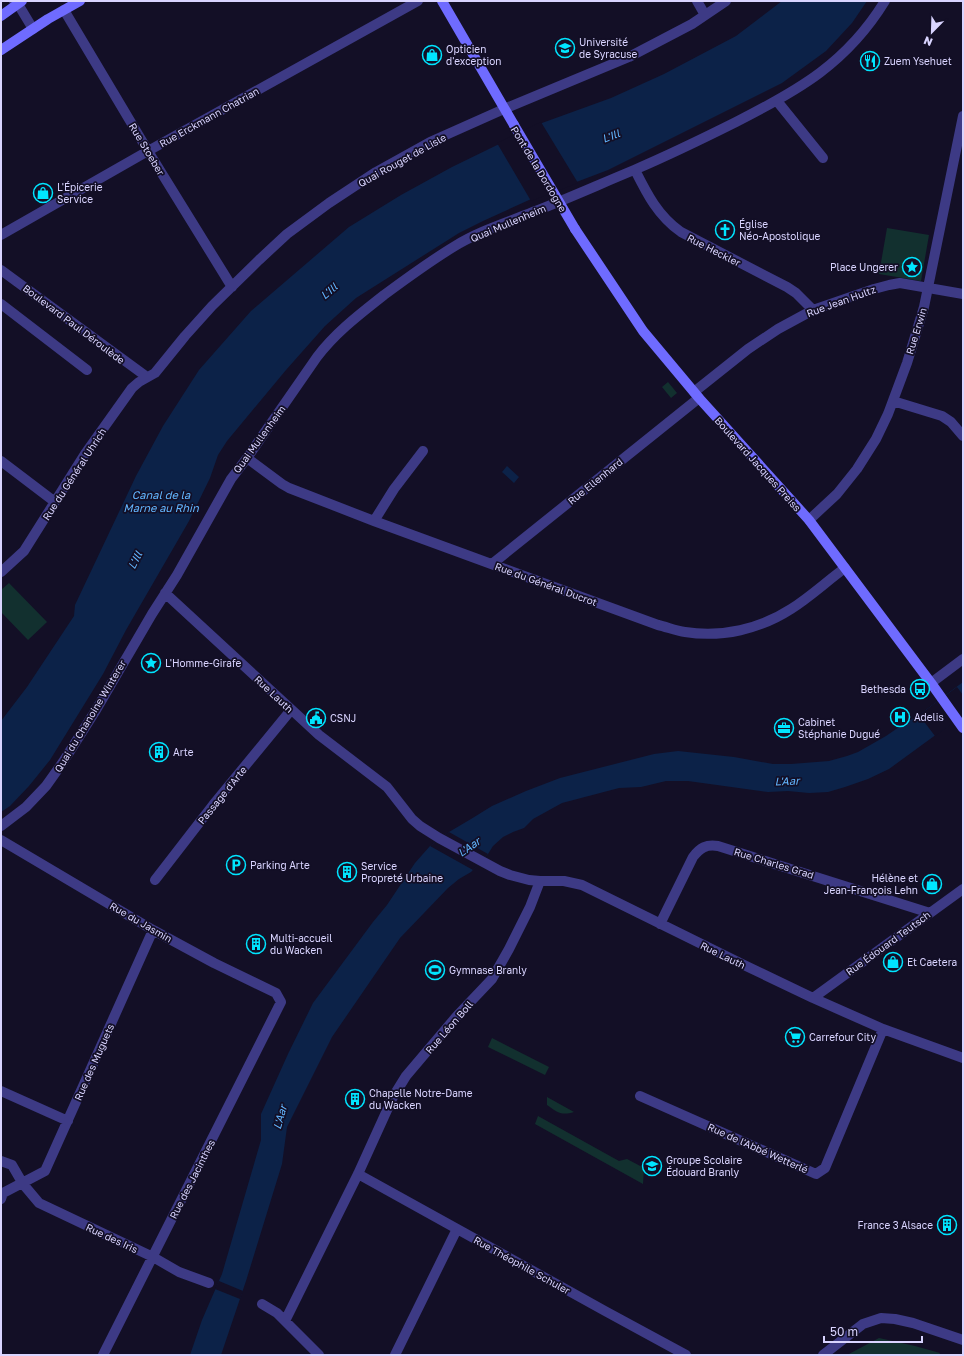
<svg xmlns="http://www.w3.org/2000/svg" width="964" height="1356" viewBox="0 0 964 1356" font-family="'Golos Text',sans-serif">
  <rect width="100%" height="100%" fill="#130f26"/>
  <path fill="#12302f" d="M887 228 929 235 921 281 879 274Z
    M668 382 677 393 671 398 662 387Z
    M9 583 47 622 28 640 1 612V590Z
    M492 1038 549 1067 545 1075 488 1047Z
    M547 1097 574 1112C561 1116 557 1112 547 1105Z
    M538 1116 619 1161 627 1159 644 1168 643 1184 535 1124Z
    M879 1338 915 1346 940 1353 939 1355H847Z"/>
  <path fill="#0c2248" d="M782 1H867L852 23 826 51 782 83 608 170 529 200 483 221 459 233 356 298 325 326 286 370 227 441 218 455 210 478 189 521 126 630 103 674 50 760 29 786 10 806 1 812V721L27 687 74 616 75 605 136 476 163 426 199 370 251 311 349 227 401 195 452 167 542 123 611 98 664 74 736 36Z
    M507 466 519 477 514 483 502 472Z
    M963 682V715L889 769 868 779 845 787 828 792 809 793 788 791 768 792 688 781H666L641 787 619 788 562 803 533 819 524 828 513 832 503 837 493 846 488 854 471 872 459 879 448 888 400 938 332 1037 287 1127 282 1164 246 1281 221 1355H190L202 1320 222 1274 261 1140V1114L288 1054 313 1003 373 922 387 905 415 863 430 846 449 832 471 819 492 806 526 791 560 778 654 754 678 751 734 757 773 764H791L829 761 847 756 858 752 886 736 905 723 919 715Z"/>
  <path fill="#130f26" d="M541 122 578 183 531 201 497 143Z
    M957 687 963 695V715L935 736 919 715Z
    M449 832 488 854 473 870 430 846Z
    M219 1281 243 1291 240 1299 215 1289Z"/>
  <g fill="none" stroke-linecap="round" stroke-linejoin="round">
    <path stroke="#3d3a85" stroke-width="10" d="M14 1 18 4 33 29
      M697 1 705 15
      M64 10 148 151 232 287
      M777 101 823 158
      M635 170C647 194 658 216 681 232L787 287 796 293 813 310
      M1 235 148 151 418 1
      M1 270 147 377
      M1 304 87 370
      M694 392 748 349 778 329 813 310 874 289 889 285 900 283 963 294
      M893 401 942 416 951 422 963 436
      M247 458 282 484 289 488 374 521 658 625C667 627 676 631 685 632 722 638 760 629 791 609 810 597 827 581 845 568
      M1 461 55 502
      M809 520 837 494 857 469 876 439 888 414 907 363 924 307 963 116
      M374 521 394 489 423 451
      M492 564 699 398
      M1 572 24 551 85 454 132 388 139 382 155 373 185 336 212 306 259 260 287 234 329 203 376 172 430 142 504 109 629 57 692 24 726 1
      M165 593 319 735 387 787 412 819 420 826 439 838 500 871 510 875 529 880 540 881H564L582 885 744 965 813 998 883 1029 963 1058
      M931 683 963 659
      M1 826 26 807 46 786 63 762 96 710 152 614 177 575 231 479 247 458 317 357C336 332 360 314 384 295 407 278 430 261 455 246 479 231 506 223 533 212 567 199 600 184 634 170 669 155 702 139 736 122 799 90 847 63 885 1
      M1 840 153 930 214 963 276 993 281 1002 103 1355
      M155 880 213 805 291 710
      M660 924 693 857C700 848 706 844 718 846L930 913
      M813 998 963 889
      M1 1091 68 1121
      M640 1096 816 1174 825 1168 883 1029
      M1 1161 12 1165 23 1184 39 1203 153 1257 179 1272 209 1283
      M358 1174 605 1311 686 1355
      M1 1199 3 1193 45 1171 153 930
      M262 1304 277 1313 319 1355
      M285 1321 358 1174 393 1097 406 1076 456 1017 492 979 509 949 530 907 540 881
      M395 1355 457 1229
      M823 1355 863 1324 881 1318 895 1319 913 1323 963 1340"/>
    <path stroke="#6f6bff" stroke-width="10" d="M442 1 514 125
      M1 16 22 1
      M1 50 48 19 80 1
      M575 229 643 331 699 398 809 520 931 683 963 728"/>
    <path stroke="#6f6bff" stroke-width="10" d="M514 125 575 229"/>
  </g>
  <defs>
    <symbol id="school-ring" viewBox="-11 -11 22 22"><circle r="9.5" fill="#130f26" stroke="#00e5ff" stroke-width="1.5"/><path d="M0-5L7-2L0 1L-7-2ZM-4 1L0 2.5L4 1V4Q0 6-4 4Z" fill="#00e5ff"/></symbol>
    <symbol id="shop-ring" viewBox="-11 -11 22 22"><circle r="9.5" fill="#130f26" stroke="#00e5ff" stroke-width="1.5"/><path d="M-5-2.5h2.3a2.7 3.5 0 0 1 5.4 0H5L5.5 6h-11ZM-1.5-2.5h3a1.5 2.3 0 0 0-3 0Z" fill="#00e5ff"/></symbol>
    <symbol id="restaurant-ring" viewBox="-11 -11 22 22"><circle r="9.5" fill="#130f26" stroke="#00e5ff" stroke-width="1.5"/><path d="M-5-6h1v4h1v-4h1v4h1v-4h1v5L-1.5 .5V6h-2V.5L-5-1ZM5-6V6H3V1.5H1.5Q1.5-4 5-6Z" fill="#00e5ff"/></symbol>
    <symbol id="church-ring" viewBox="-11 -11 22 22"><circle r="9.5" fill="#130f26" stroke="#00e5ff" stroke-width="1.5"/><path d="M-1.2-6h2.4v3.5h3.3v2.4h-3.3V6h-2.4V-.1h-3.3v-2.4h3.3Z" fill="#00e5ff"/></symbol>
    <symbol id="sight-ring" viewBox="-11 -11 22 22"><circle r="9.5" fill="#130f26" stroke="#00e5ff" stroke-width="1.5"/><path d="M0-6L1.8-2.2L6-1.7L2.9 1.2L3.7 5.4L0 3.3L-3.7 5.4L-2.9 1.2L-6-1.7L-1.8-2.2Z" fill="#00e5ff"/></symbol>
    <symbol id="bus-ring" viewBox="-11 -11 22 22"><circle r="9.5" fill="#130f26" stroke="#00e5ff" stroke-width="1.5"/><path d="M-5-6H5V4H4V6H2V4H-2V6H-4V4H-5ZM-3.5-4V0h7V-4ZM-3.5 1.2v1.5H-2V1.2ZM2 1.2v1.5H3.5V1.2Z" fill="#00e5ff"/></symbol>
    <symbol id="hospital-ring" viewBox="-11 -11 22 22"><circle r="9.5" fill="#130f26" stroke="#00e5ff" stroke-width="1.5"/><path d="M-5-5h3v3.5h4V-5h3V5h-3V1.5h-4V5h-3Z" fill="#00e5ff"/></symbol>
    <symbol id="civic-ring" viewBox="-11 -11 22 22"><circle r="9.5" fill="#130f26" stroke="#00e5ff" stroke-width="1.5"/><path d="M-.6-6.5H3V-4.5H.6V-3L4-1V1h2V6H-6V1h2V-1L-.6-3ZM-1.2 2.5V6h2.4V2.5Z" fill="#00e5ff"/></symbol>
    <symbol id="office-ring" viewBox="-11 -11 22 22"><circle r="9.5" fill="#130f26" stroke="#00e5ff" stroke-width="1.5"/><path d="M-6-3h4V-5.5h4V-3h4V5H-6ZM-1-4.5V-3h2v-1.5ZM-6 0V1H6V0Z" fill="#00e5ff"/></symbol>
    <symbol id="building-ring" viewBox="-11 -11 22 22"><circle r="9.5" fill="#130f26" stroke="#00e5ff" stroke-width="1.5"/><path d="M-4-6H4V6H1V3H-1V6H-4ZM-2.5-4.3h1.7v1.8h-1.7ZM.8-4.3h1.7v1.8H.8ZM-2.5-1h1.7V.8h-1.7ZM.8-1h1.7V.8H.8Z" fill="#00e5ff"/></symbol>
    <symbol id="parking-ring" viewBox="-11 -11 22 22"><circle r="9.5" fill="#130f26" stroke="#00e5ff" stroke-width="1.5"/><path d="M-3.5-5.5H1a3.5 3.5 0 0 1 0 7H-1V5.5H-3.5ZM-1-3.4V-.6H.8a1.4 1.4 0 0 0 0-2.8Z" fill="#00e5ff"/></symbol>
    <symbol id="stadium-ring" viewBox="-11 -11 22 22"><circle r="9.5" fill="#130f26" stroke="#00e5ff" stroke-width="1.5"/><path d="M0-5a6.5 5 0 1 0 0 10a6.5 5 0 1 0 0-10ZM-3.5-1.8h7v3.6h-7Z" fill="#00e5ff"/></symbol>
    <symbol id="supermarket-ring" viewBox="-11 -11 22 22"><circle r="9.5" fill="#130f26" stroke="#00e5ff" stroke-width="1.5"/><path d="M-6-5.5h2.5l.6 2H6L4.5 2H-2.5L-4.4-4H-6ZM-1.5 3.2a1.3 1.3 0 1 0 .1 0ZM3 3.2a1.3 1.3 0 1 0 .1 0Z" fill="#00e5ff"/></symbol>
  </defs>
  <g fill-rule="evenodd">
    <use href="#school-ring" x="554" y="37" width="22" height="22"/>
    <use href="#shop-ring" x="421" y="44" width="22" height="22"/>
    <use href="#restaurant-ring" x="859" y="50" width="22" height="22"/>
    <use href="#shop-ring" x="32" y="182" width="22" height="22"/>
    <use href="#church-ring" x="714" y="219" width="22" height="22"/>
    <use href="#sight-ring" x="901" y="256" width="22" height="22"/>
    <use href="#sight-ring" x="140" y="652" width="22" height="22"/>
    <use href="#bus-ring" x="909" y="678" width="22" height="22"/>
    <use href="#hospital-ring" x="889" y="706" width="22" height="22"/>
    <use href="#civic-ring" x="305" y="707" width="22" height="22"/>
    <use href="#office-ring" x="773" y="717" width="22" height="22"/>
    <use href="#building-ring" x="148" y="741" width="22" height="22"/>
    <use href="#parking-ring" x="225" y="854" width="22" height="22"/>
    <use href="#building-ring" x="336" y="861" width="22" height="22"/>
    <use href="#shop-ring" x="921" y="873" width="22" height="22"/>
    <use href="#building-ring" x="245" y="933" width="22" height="22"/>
    <use href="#shop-ring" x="882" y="951" width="22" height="22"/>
    <use href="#stadium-ring" x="424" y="959" width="22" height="22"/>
    <use href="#supermarket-ring" x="784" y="1026" width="22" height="22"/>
    <use href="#building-ring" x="344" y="1088" width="22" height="22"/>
    <use href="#school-ring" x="641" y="1155" width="22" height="22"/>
    <use href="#building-ring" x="936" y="1214" width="22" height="22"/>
  </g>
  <g text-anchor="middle" stroke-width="3.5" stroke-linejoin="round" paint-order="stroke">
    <g font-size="10" fill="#d9d4ff" stroke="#130f26" text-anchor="start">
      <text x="579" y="46">Université<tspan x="579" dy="12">de Syracuse</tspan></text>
      <text x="446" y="53">Opticien<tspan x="446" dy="12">d'exception</tspan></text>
      <text x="884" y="65">Zuem Ysehuet</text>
      <text x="57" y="191">L'Épicerie<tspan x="57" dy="12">Service</tspan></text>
      <text x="739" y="228">Église<tspan x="739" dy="12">Néo-Apostolique</tspan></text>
      <text x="898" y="271" text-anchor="end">Place Ungerer</text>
      <text x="165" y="667">L'Homme-Girafe</text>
      <text x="906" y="693" text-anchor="end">Bethesda</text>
      <text x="914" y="721">Adelis</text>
      <text x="330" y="722">CSNJ</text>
      <text x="798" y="726">Cabinet<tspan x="798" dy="12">Stéphanie Dugué</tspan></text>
      <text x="173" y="756">Arte</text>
      <text x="250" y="869">Parking Arte</text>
      <text x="361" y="870">Service<tspan x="361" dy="12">Propreté Urbaine</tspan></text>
      <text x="918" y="882" text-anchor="end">Hélène et<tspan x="918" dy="12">Jean-François Lehn</tspan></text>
      <text x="270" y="942">Multi-accueil<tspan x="270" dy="12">du Wacken</tspan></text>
      <text x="907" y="966">Et Caetera</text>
      <text x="449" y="974">Gymnase Branly</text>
      <text x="809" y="1041">Carrefour City</text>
      <text x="369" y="1097">Chapelle Notre-Dame<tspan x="369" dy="12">du Wacken</tspan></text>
      <text x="666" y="1164">Groupe Scolaire<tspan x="666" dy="12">Édouard Branly</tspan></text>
      <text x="933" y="1229" text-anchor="end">France 3 Alsace</text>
    </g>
    <g font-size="10" fill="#d9d4ff" stroke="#130f26">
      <text transform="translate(209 117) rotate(-29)" y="4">Rue Erckmann Chatrian</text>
      <text transform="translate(147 149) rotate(59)" y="4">Rue Stoeber</text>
      <text transform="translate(402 160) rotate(-29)" y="4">Quai Rouget de Lisle</text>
      <text transform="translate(539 169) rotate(59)" y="4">Pont de la Dordogne</text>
      <text transform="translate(508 223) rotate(-23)" y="4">Quai Mullenheim</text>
      <text transform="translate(714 250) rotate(27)" y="4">Rue Heckler</text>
      <text transform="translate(841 301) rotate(-20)" y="4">Rue Jean Hultz</text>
      <text transform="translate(74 324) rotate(37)" y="4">Boulevard Paul Déroulède</text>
      <text transform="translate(916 331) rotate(-73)" y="4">Rue Erwin</text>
      <text transform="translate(259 439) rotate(-54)" y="4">Quai Mullenheim</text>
      <text transform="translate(758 464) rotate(48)" y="4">Boulevard Jacques Preiss</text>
      <text transform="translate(74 474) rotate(-57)" y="4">Rue du Général Uhrich</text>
      <text transform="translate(595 481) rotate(-39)" y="4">Rue Ellenhard</text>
      <text transform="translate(546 584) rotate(20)" y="4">Rue du Général Ducrot</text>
      <text transform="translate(274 694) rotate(43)" y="4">Rue Lauth</text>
      <text transform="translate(90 716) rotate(-59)" y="4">Quai du Chanoine Winterer</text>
      <text transform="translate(222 795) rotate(-51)" y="4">Passage d'Arte</text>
      <text transform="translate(774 863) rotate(17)" y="4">Rue Charles Grad</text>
      <text transform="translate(141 922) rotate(30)" y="4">Rue du Jasmin</text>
      <text transform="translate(888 943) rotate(-36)" y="4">Rue Édouard Teutsch</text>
      <text transform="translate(723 955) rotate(26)" y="4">Rue Lauth</text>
      <text transform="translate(449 1027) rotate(-49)" y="4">Rue Léon Boll</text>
      <text transform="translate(94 1062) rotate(-66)" y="4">Rue des Muguets</text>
      <text transform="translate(758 1148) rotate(24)" y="4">Rue de l'Abbé Wetterlé</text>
      <text transform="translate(192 1179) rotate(-63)" y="4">Rue des Jacinthes</text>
      <text transform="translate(112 1238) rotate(25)" y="4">Rue des Iris</text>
      <text transform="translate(522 1265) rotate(29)" y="4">Rue Théophile Schuler</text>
    </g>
    <g font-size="11" font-style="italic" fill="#62b6ff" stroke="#130f26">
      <text transform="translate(611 136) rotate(-22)" y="4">L'Ill</text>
      <text transform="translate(329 291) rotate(-41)" y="4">L'Ill</text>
      <text x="161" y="499">Canal de la<tspan x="161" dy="13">Marne au Rhin</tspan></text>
      <text transform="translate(135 560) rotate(-63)" y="4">L'Ill</text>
      <text transform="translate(787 781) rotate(-2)" y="4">L'Aar</text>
      <text transform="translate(469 847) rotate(-35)" y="4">L'Aar</text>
      <text transform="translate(280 1117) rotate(-74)" y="4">L'Aar</text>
    </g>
  </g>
  <rect width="964" height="1356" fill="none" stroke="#d9d4ff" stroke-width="4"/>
  <g transform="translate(932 32) rotate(203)" stroke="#130f26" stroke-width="3" paint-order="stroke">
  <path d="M0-3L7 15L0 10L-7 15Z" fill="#d9d4ff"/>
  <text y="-6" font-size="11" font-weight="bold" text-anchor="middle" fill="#d9d4ff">N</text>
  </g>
  <path d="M824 1336v6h98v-6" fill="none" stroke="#d9d4ff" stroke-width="2"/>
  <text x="830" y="1336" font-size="12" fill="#d9d4ff" stroke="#130f26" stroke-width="3" paint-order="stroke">50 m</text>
</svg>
